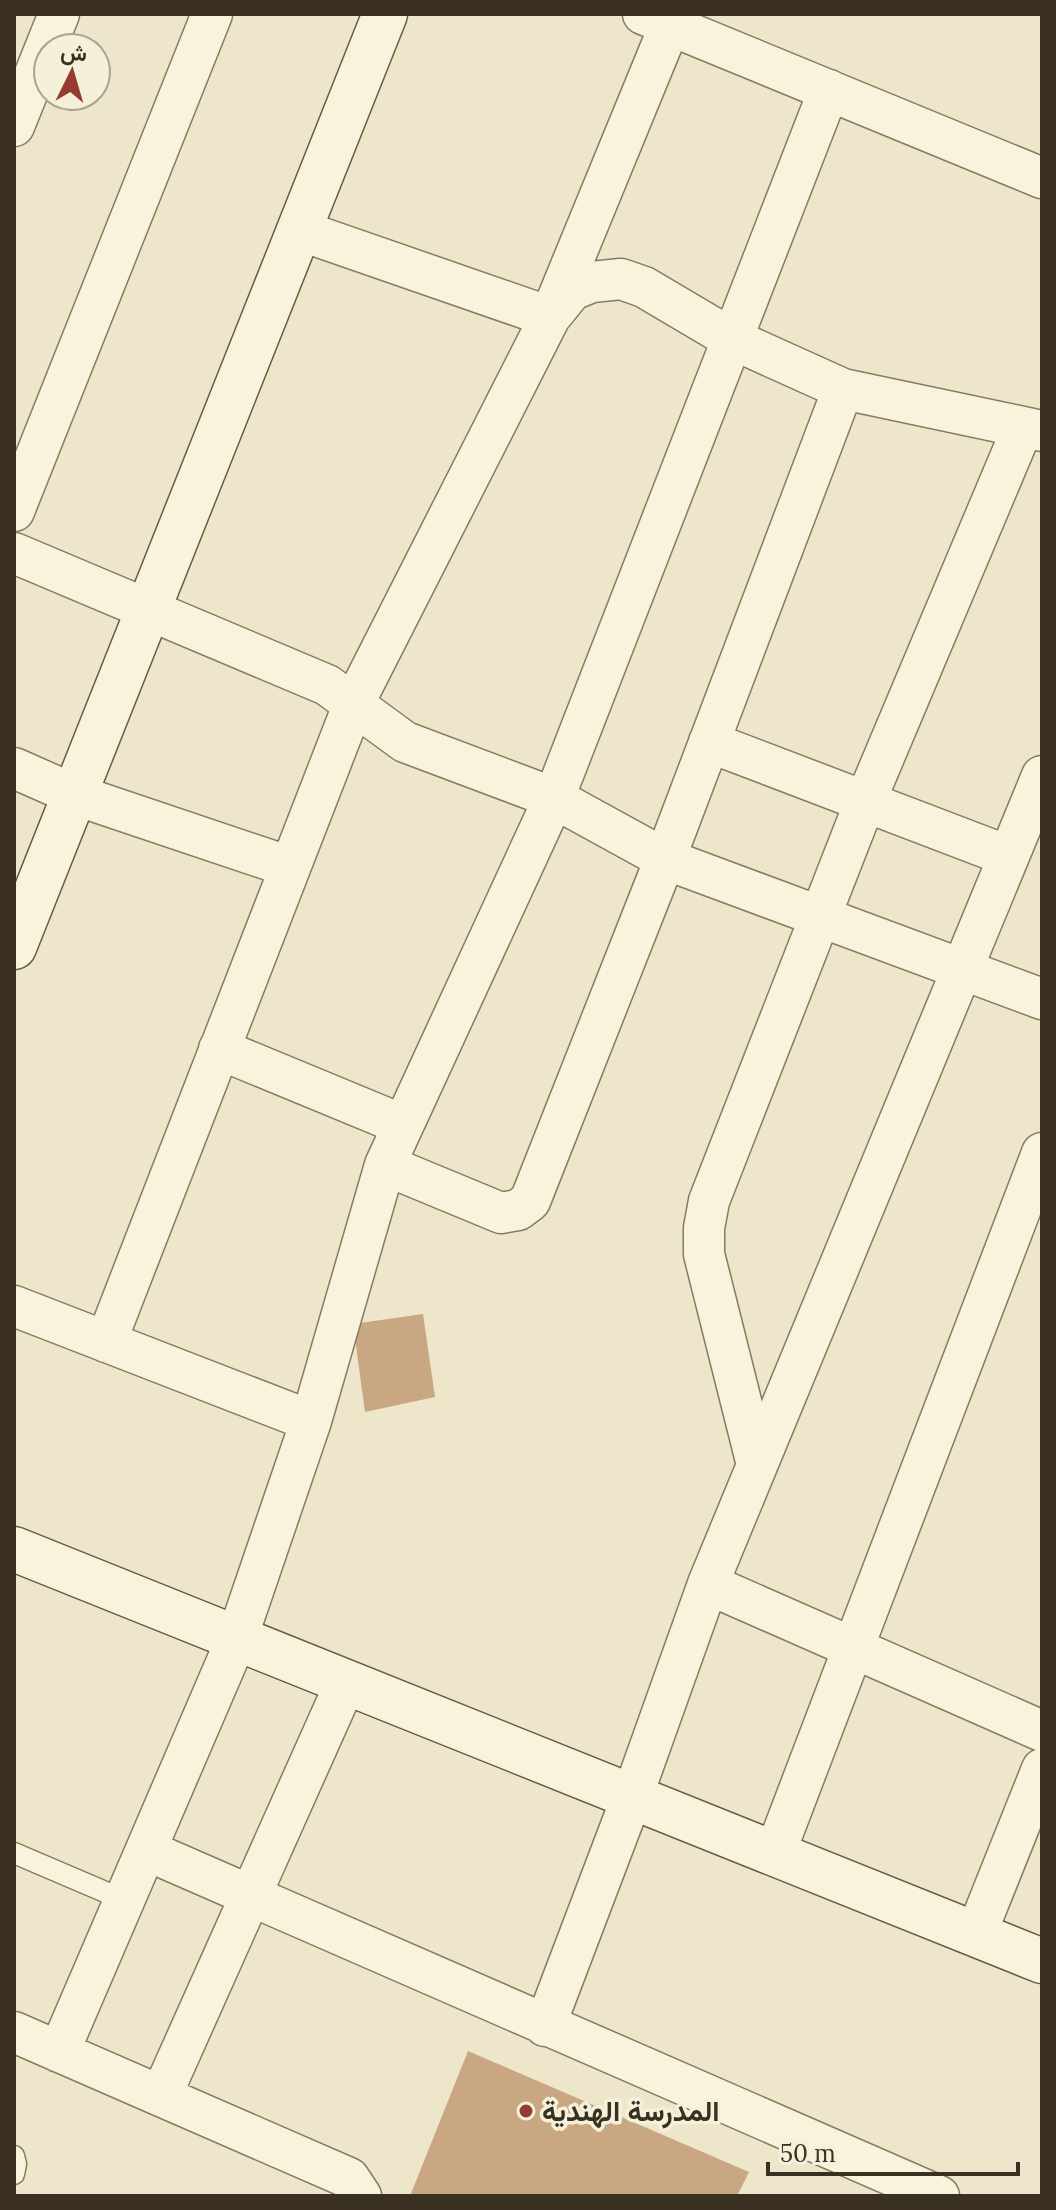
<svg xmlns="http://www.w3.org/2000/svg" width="1056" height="2210" viewBox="0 0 1056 2210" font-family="Lora,Vazirmatn,serif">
  <rect width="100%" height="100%" fill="#ede6ca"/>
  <path fill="#c9a782" d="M423 1314 435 1397 365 1412 353 1324Z
    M468 2051 749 2172 737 2196H410Z"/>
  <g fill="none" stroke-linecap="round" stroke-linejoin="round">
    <defs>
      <path id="lane" d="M14 1853 124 1900
        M14 2156 16 2164 14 2174"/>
      <path id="street" d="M643 14 1042 178
        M14 126 59 14
        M299 230 550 317 572 290 592 282 621 279 644 287 732 339 843 389 1042 431
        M14 511 212 14
        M14 553 327 685 405 742 554 798 665 859 1042 999
        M709 742 1008 856
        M14 768 73 794 290 867
        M219 1049 403 1125
        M385 1165 501 1213 518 1210 530 1201 665 859 843 389
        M14 1306 311 1421
        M106 1342 354 703 550 317 670 25
        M757 1465 704 1254V1228L709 1201 865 802 1023 427
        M708 1584 1042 1731
        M146 1850 939 2196
        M775 1853 1042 1153
        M976 1934 1042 1769
        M545 2026 632 1797 708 1584 1042 776
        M14 2032 349 2178 361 2196
        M59 2052 237 1638 311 1421 385 1165 554 798 829 90
        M161 2096 346 1682"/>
      <path id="secondary" d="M14 947 385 14
        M14 1549 1042 1961"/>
    </defs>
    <use href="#lane" stroke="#897a5f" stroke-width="23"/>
    <use href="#street" stroke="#897a5f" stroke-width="43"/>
    <use href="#secondary" stroke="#6b5b42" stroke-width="47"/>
    <use href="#lane" stroke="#f8f3dd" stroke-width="20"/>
    <use href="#street" stroke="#f8f3dd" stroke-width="40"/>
    <use href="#secondary" stroke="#f8f3dd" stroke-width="44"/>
  </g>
  <circle fill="#953c32" stroke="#f5f0d9" stroke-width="3" cx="526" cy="2111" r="8"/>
  <g text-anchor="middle" stroke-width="7" stroke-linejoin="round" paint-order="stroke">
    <g font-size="28" font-weight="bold" fill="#3a3022" stroke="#f5f0d9" text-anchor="start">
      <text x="542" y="2121">المدرسة الهندية</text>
    </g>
  </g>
  <rect width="1056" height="2210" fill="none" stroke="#3a3022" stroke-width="32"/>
  <g transform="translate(72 72) rotate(5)"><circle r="38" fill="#f5f0d9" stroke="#aaa390" stroke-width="2"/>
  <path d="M0-6L14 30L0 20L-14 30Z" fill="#953c32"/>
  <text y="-12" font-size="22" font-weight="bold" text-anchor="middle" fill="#3a3022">ش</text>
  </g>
  <path d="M768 2162v12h250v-12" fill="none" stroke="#3a3022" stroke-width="4"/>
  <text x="780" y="2162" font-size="24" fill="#3a3022" stroke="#f5f0d9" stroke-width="6" paint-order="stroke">50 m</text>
</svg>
